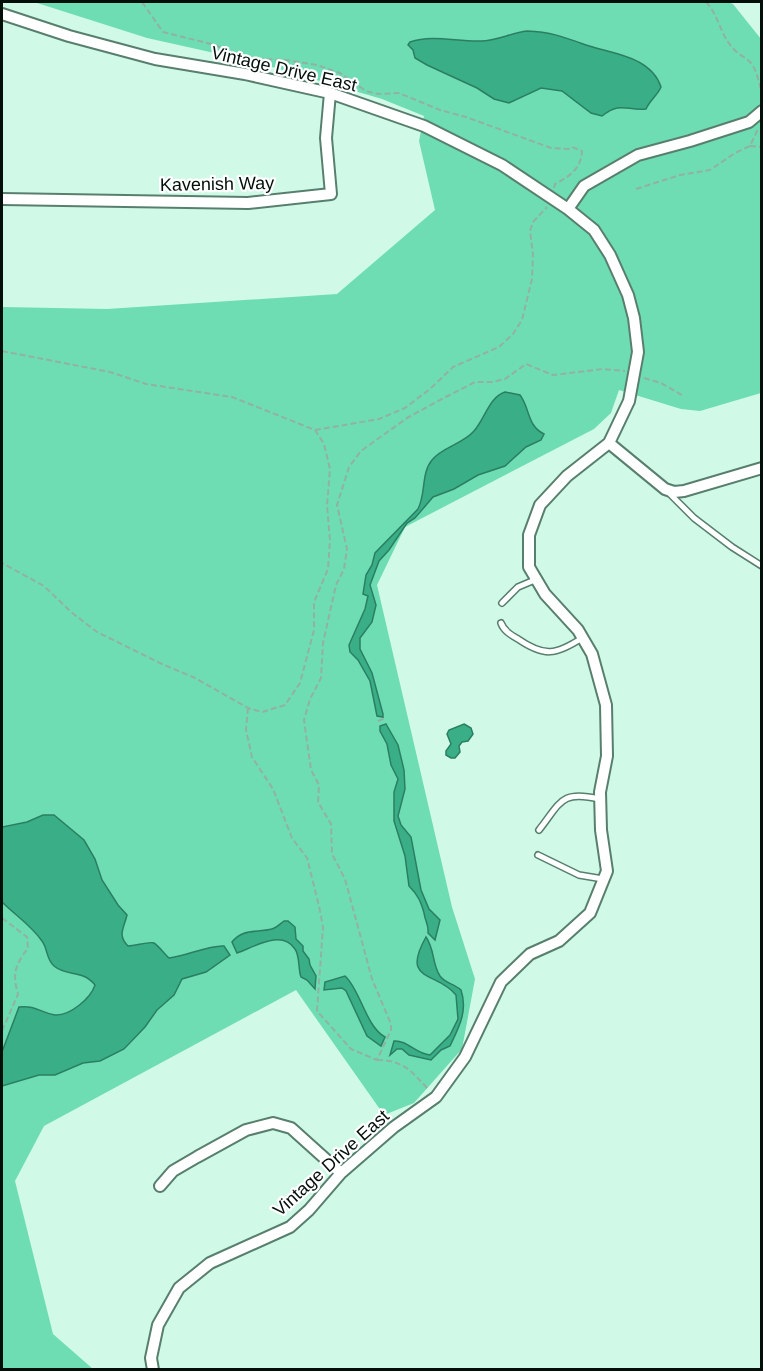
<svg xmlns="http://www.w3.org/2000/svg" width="763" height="1371" viewBox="0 0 763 1371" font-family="Arial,sans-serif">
  <rect width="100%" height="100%" fill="#d0fae7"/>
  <path fill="#6eddb3" d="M34 2H728L733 4 761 39V393L700 411 681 409 619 390 611 413 594 429 405 527 377 585 452 907 475 979 462 1049 414 1103 384 1115 296 990 44 1126 15 1181 53 1334 93 1369 2 1370V307L107 309 337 294 435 210 419 141 424 116 382 99 255 62 147 38Z"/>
  <path fill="#3aaf87" stroke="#2a7f62" stroke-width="1.5" d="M527 31C551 32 564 37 586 45 612 54 651 56 661 87 657 96 650 100 646 109 626 111 621 101 602 116L591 113 562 91 541 88 509 103 494 99 477 88 427 65 415 58 413 50 408 45 410 42C433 34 457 42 481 41 496 41 511 33 527 31Z
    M505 392 520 395C530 408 527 426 544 434L541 440 526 447 505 466 478 475 454 489 433 497 415 518 407 523 389 550 379 561 370 585 376 605 372 622 360 638V649L372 673 383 714V717L377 716 370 681 358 660 350 652 349 645 365 609 368 596 363 594 366 575 372 565 375 553 418 509C426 494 421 473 432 460 442 447 463 444 474 431 485 419 489 397 505 392Z
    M386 724 398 745 404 770 405 789 398 816 401 825 411 837 421 890 429 909 440 920 435 940 428 933C429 925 425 921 424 913 421 902 418 895 409 886L405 856 394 821V792L398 779 391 765 387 744 380 731V726Z
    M464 724 471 728 473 734 468 741 462 742 459 746 460 752 455 758H451L446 755V751L451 744 447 734 449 730Z
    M43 815H54L84 840 95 859 102 880 118 905 127 915C124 928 117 935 128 946 135 946 150 941 154 943 159 946 164 954 169 958 187 956 208 945 224 946L230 955 206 972 182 979 174 995 157 1010 145 1027 124 1049 100 1061 83 1063 55 1075H39L2 1086V1052L19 1007C37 1005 40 1013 55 1015 70 1016 91 998 95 985 82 969 67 977 54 966 46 959 48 949 42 941 31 925 15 915 2 902V827L27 822Z
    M284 921H288L295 927 296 939 303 946V951L309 959 310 965 316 976 315 989 307 980 301 977C298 969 300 956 295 949 282 929 254 947 237 953L232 942C243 928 256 933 272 929 276 928 280 924 284 921Z
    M426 937C435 950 432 964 440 976 445 983 454 984 461 990 468 1011 459 1027 450 1046L441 1050 431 1060 409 1055 402 1049H397L390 1055 394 1041C407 1040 416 1054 430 1055L450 1035 458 1019 456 995C437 971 400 983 426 937Z
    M345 976C360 989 366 1027 385 1037L381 1046 367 1036 346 991 342 988 324 990 325 982Z"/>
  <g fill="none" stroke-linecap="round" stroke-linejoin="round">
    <defs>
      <path id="service" d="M668 492 694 518 732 547 762 566
        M502 603 518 587 537 579
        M501 623C504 631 511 635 518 639 544 657 556 655 582 638
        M539 830C561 802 561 790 599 799
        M538 855 579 875 603 879"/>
      <path id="minor" d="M2 14 69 36 155 59 245 74 330 93 424 126 502 165 568 209 594 230 610 255 628 295 634 318 638 352 629 401 609 443 567 476 540 505 529 535V567L545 594 578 630 592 654 606 705 607 756 600 792 601 830 607 871 590 913 559 941 530 954 501 982 465 1057 436 1097 394 1127 341 1173 309 1210 290 1227 210 1263 179 1288 158 1325 151 1358 153 1370
        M2 199 248 203 331 194 326 138 330 93
        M568 209 584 186 638 155 690 141 749 122 762 111
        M609 443 665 489 674 492 684 491 762 468
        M160 1186 173 1171 197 1157 246 1130 273 1123 291 1128 341 1173"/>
    </defs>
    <use href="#service" stroke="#587f6e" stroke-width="8"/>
    <use href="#minor" stroke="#587f6e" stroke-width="14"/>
    <path stroke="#91b2a3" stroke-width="2" stroke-dasharray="6 3" stroke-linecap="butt" d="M142 2 163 32 215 45 241 56 256 59 286 60 317 65 340 73 366 91 378 94 399 93 440 110 466 117 551 148 568 149 572 147 582 151C581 169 570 176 555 184L554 188
      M706 2C718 14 720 33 731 46 736 53 743 56 749 61 757 68 758 82 762 92
      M750 146 762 147
      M636 189 680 175 710 170 735 153 750 146 758 129
      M2 351 110 372 146 384 232 397 315 430 324 444 330 469 327 506 330 540 328 569 314 602V630L300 683 285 705 262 712 248 708 195 678 162 664 97 632 71 612 44 586 2 563
      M644 378 661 383 682 395
      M315 430 379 419 405 408 430 389 453 367 499 347 513 334 522 320 532 279 533 254 530 231 533 222 547 207
      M248 708 246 730 252 757 273 789 292 838 307 858 319 906 323 927 317 1011 351 1049 377 1060 391 1030V1024L372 979 345 879 332 854 331 824 318 802 319 785 311 770 304 720 310 699 321 678 323 643 336 585 344 569 347 549 337 505 349 467 361 451 407 418 438 401 475 382H492L505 379 526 364 553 375 603 369 625 371
      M378 721 386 718
      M2 918 27 937 28 948C15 966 12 973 18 994L2 1031
      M377 1060C404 1060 412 1072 429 1090"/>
    <use href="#service" stroke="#fff" stroke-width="5"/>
    <use href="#minor" stroke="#fff" stroke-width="10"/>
  </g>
  <g text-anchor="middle" stroke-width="4.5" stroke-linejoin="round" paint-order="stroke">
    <g font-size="18" fill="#03100a" stroke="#fff">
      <text transform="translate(284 69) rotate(13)" y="6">Vintage Drive East</text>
      <text transform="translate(217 184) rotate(-1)" y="6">Kavenish Way</text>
      <text transform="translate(331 1163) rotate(-42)" y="6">Vintage Drive East</text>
    </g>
  </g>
  <rect width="763" height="1371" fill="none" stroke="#03100a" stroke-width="6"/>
</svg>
